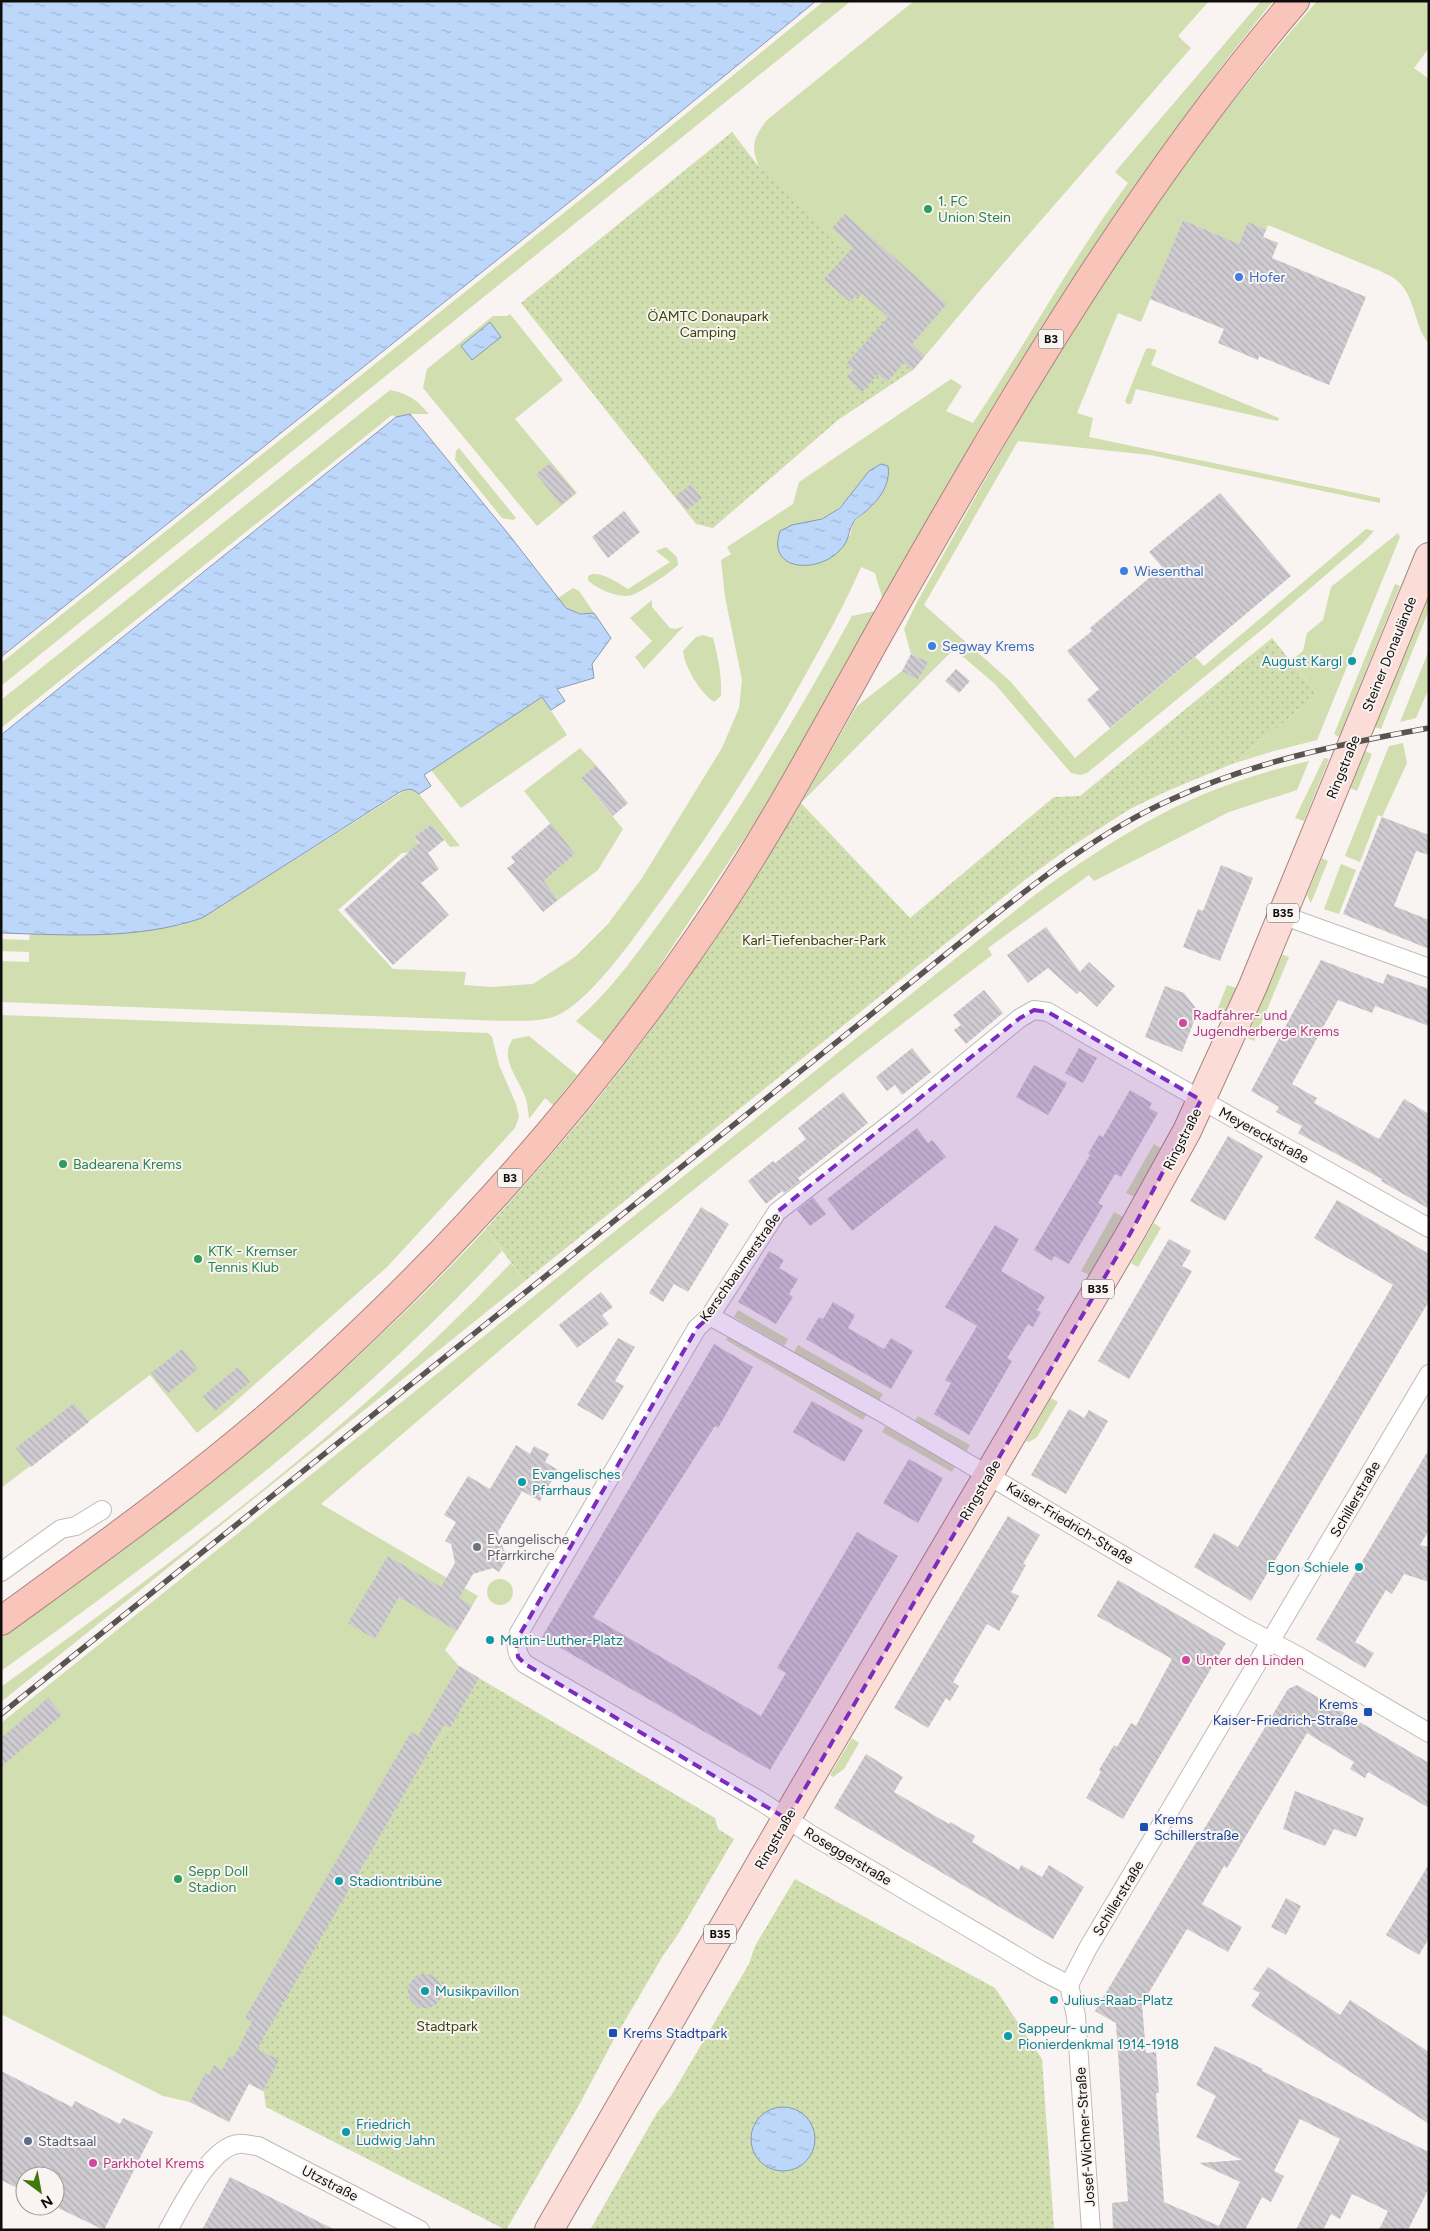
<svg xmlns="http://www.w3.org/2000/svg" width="1430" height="2231" viewBox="0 0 1430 2231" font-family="Figtree,sans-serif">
  <defs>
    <pattern id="park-dots" width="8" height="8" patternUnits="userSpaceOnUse" patternTransform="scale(1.25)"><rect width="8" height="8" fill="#d1deaf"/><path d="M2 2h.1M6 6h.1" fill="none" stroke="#b2bd95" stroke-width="1.8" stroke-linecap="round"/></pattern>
    <pattern id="water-ripples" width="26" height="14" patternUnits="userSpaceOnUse" patternTransform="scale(1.25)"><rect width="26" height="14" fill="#bcd7fa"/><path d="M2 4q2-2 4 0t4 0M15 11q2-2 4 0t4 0" fill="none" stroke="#a0b7d5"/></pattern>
    <pattern id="building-back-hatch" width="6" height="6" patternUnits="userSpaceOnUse" patternTransform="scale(1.25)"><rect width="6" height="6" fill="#ceccd1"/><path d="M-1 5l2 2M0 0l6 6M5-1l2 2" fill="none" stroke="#b0aeb2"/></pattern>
  </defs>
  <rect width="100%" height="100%" fill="#f9f3f1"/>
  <path fill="#d1deaf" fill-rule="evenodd" d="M824 1H851L1 686V663L605 180Z
    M914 1H1209L1178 36 1191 48 982 288 925 356 831 272 759 167C750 146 754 137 767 120Z
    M1261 1H1273L1224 63 1133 189 1055 307 983 425 886 596 882 597 875 573 861 567C845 604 826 638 807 672 760 757 707 839 649 917 628 946 593 995 562 1013 545 1023 522 1020 503 1021L1 1002V961L29 962V952L1 951V939L29 940 30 934 178 926 202 918 407 789H414L419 794 460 846 450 847 432 824 414 837 423 851 402 853 338 910 393 969 466 972 464 985 492 987 533 984 576 956 608 924 642 878 722 748 739 708 742 680 725 597 721 560 731 554 727 547 793 504 799 482 951 379 962 386 946 411 973 423C1026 344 1071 260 1128 183L1115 172ZM869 471 876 502 853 523 850 536 792 525C832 522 848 503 869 471Z
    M1317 1H1429V48L1414 68 1429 79V344C1413 325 1416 294 1395 279 1390 275 1383 273 1378 270L1268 225 1266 230 1248 223 1239 244 1183 220 1141 322 1118 313 1077 413 1093 418 1089 437 1380 498V503L1150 455 1018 441 924 605 1011 682 1075 758 1195 657 1204 666 1366 529 1374 531 1363 543 1264 628 1087 773 1080 775 1071 773 995 684 954 649 801 803 857 706 902 671 919 679 927 662 911 654 904 629 917 602C992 467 1066 332 1154 206 1204 135 1260 67 1317 1Z
    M510 314 563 380 515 419 577 493 537 526 423 388 427 369 493 316H507Z
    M1149 348 1157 350 1151 365 1279 418 1278 421 1136 389 1131 404H1127L1125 401 1146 349Z
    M390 390C409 394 417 400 429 414H410L396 417 392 415 1 728V700Z
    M459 448 516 518 513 520 502 518 455 460 456 451Z
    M1398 533 1400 537 1317 740 1274 751 1232 764 1318 695 1291 661 1303 651 1307 633 1323 620 1331 587Z
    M666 547 677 557 678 565C668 574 643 591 632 595 620 599 596 589 588 580V576C600 569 617 583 628 589L670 562 656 551Z
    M1395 584 1400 586 1339 737 1334 734Z
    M573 588 579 591 594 613C577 614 569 613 558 598Z
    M1427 596 1429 597V610L1381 729 1375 727Z
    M652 600V607L670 628 676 629 684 626 644 669 635 657 652 641 630 618Z
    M875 611 874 617 763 810 645 988 604 1043 576 1021C612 990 640 949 668 911 737 817 796 718 852 616Z
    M703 635 713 638C718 656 722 677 721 696L714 702C700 692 685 668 683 651L696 637Z
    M1429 650V688L1416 718 1400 722Z
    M542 697 567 735 461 808 431 770Z
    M1403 743 1407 763 1382 817 1378 815 1360 862 1345 856 1389 746Z
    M580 748 596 765 581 778 623 829 598 870 558 900 544 881 575 854 524 791Z
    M1365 751 1372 754 1357 791 1350 788Z
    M1324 758 1329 759 1304 821 1295 818Z
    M1309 761 1297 790 1229 812 1094 881 1089 875 988 948 992 955 859 1057 591 1272 321 1504 478 1596 445 1650 459 1666 479 1678 450 1728 433 1745 263 2091 249 2084 229 2122 190 2102 163 2096 1 2014V1723L1036 894C1069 870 1103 847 1138 827 1190 796 1251 774 1309 761Z
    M1322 858 1328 861 1311 903 1307 895Z
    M1341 864 1356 870 1339 914 1324 909Z
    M1281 954 1289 957 1254 1041 1247 1038Z
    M1227 985 1236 988 1223 1018 1215 1015Z
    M1 1015 488 1033 492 1037 499 1065 516 1104 519 1117 515 1128 387 1267 227 1409 197 1433 150 1375 1 1488Z
    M529 1036 577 1075 553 1105 545 1098 529 1119C528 1112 528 1105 526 1099 520 1080 498 1058 513 1039Z
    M1154 1144 1162 1149 1134 1197 1126 1193Z
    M1114 1212 1123 1217 1089 1275 1081 1271Z
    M1154 1223 1161 1228 1138 1267 1131 1263Z
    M486 1229 502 1251C354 1411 178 1544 1 1671V1637C51 1601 102 1566 151 1529 271 1438 384 1339 486 1229Z
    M511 1263 525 1281 1 1702V1687C179 1558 360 1423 511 1263Z
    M738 1310 788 1339 784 1346 734 1317Z
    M729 1334 867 1414 863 1420 726 1340Z
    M798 1345 883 1394 879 1401 794 1352Z
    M1051 1398 1058 1402 1037 1437 1029 1442 1026 1441Z
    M918 1416 970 1445 966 1452 914 1422Z
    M885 1426 955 1466 952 1472 882 1432Z
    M487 1592a13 13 0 1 1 26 0a13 13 0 1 1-26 0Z
    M852 1738 859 1743 844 1769 833 1777 830 1775Z"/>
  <path fill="url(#park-dots)" d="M732 132 759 167 850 251 831 272 925 356 913 370 838 420 713 528 696 524 521 303Z
    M1272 638 1318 695 1232 764 1165 792 1130 809 1069 848 1026 879 525 1281 486 1229C530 1179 575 1129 616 1076 684 989 743 897 801 803L910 918 1054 797 1080 796Z
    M479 1678 715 1818 718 1829 734 1839 677 1936 664 1954 613 2041 579 2105 506 2230 266 2107 257 2049 433 1745 450 1728Z
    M795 1879 995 1988 1042 2059 1054 2229 590 2230 658 2111 671 2096 749 1964 755 1946Z"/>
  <path fill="url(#water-ripples)" stroke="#889ab3" d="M1 1H816L602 176 1 657Z
    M490 322 501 337 472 360 461 346Z
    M410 414 510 536 566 608 580 614 594 613 611 638 592 664 594 678 557 689 565 701 551 710 542 697 424 775 431 786 419 794C412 788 408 788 400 792L202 918C138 940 68 935 1 933V735L396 417Z
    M881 464 888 466C891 485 878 501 865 512 861 515 855 519 853 523 848 531 850 540 840 550 820 573 766 573 780 531L792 525 822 519 840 508 869 471Z
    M751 2139a32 32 0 1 1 64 0a32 32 0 1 1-64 0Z"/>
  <path fill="url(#building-back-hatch)" d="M845 214 947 304 912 344 925 356 913 370 904 363 887 382 878 374 862 392 846 377 853 370 846 364 888 317 862 294 859 297 856 295 850 302 824 279 853 247 832 228Z
    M1183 220 1239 244 1248 222 1266 230 1263 237 1278 243 1272 258 1366 297 1329 385 1259 356 1258 360 1218 343 1224 329 1150 299Z
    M550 463 575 493 561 505 536 474Z
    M691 484 702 498 687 510 676 496Z
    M1220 493 1291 576 1110 728 1087 700 1099 689 1067 651 1092 631 1090 628 1162 567 1149 552Z
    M624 511 640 532 608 558 592 537Z
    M911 654 928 662 918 680 902 671Z
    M956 669 970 681 959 693 945 681Z
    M596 765 628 803 613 816 581 778Z
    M1382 817 1429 835V855L1416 851 1394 906 1429 920V949L1343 914Z
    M551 823 575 854 544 881 558 900 543 912 507 868 515 862 511 857Z
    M432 824 444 840 428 853 439 869 421 883 449 915 393 965 344 910 419 843 414 837Z
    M1221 865 1253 878 1220 961 1183 947 1198 909 1203 911Z
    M1046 927 1080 972 1089 962 1115 986 1097 1007 1080 991 1077 994 1048 968 1028 983 1007 955Z
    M1321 960 1383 984 1387 974 1429 989V1026L1375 1006 1372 1013 1338 1000 1292 1084 1317 1098 1314 1103 1379 1139 1404 1099 1429 1114V1209L1381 1181 1382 1179 1298 1133 1302 1126 1276 1112 1279 1107 1251 1091Z
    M1165 986 1184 993 1198 1011 1182 1052 1145 1037Z
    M984 990 1003 1013 966 1044 954 1030 961 1025 953 1015Z
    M912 1048 931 1072 902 1095 895 1085 887 1091 876 1077Z
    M1079 1048 1097 1058 1083 1083 1065 1073Z
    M1034 1065 1067 1083 1048 1115 1016 1097Z
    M1130 1090 1152 1103 1149 1108 1158 1113 1121 1177 1115 1174 1098 1203 1103 1206 1069 1264 1054 1256 1052 1261 1034 1250 1090 1155 1088 1154 1099 1135 1103 1137Z
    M843 1092 868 1123 798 1178 800 1181 784 1193 782 1191 766 1204 748 1181 773 1161 775 1163 806 1139 798 1128Z
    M917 1128 928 1143 932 1140 946 1157 852 1231 827 1199Z
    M1228 1136 1263 1156 1225 1221 1190 1201Z
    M813 1197 826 1214 810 1226 797 1210Z
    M1337 1200 1429 1254V1301L1251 1601 1194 1567 1214 1533 1238 1547 1393 1285 1314 1238Z
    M701 1207 729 1224 688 1292 674 1284 663 1302 649 1293Z
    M995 1225 1019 1239 1001 1271 1045 1297 1037 1310 1041 1312 1033 1327 1028 1324 1007 1358 1012 1361 969 1435 934 1414 951 1383 945 1380 977 1326 945 1307Z
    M1169 1239 1191 1251 1182 1266 1192 1271 1129 1379 1098 1361Z
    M769 1251 784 1260 779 1268 798 1279 789 1294 793 1297 776 1324 738 1302Z
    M601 1292 613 1307 602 1315 609 1324 577 1348 559 1325Z
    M833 1302 855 1315 848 1328 884 1349 891 1338 913 1351 891 1389 806 1339 819 1317 823 1319Z
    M618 1338 635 1347 615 1381 624 1386 603 1420 577 1405Z
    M714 1344 753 1367 718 1428 715 1426 593 1617 761 1716 786 1673 777 1668 857 1532 898 1556 770 1770 542 1637Z
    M182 1349 198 1369 168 1393 151 1373Z
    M238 1367 250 1382 215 1411 203 1396Z
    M812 1401 863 1430 844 1462 793 1432Z
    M74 1403 89 1422 31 1467 16 1448Z
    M1069 1409 1084 1418 1089 1410 1108 1421 1066 1494 1031 1475Z
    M516 1445 530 1454 534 1446 549 1454 545 1462 558 1470 540 1501 522 1491 498 1532 504 1550 510 1554 499 1572 493 1568 473 1574 459 1598 472 1606 457 1631 399 1597 375 1639 348 1623 388 1556 441 1587 455 1563 451 1544 445 1541 456 1522 444 1515 468 1476 490 1489Z
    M1429 1449V1530L1420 1545 1429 1547V1582L1404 1574 1392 1594 1386 1590 1355 1642 1374 1653 1365 1668 1316 1639Z
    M909 1459 943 1478 918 1523 883 1503Z
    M1008 1516 1040 1535 1023 1564 1026 1565 1011 1592 1019 1596 999 1631 987 1624 953 1682 959 1686 950 1701 946 1698 928 1728 894 1708Z
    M1118 1580 1226 1643 1123 1819 1086 1798 1101 1772 1099 1770 1114 1745 1117 1747 1131 1723 1136 1726 1172 1659 1097 1616Z
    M459 1666 479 1678 450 1728 444 1725 257 2049 279 2060 263 2091 249 2083 229 2122 190 2102 205 2073 209 2075 214 2065 222 2070 230 2055 234 2057 252 2021 245 2018 411 1732 418 1736Z
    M1297 1685 1429 1763V1808L1368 1772 1365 1778 1350 1769 1354 1762 1307 1733 1227 1868 1224 1866 1202 1904 1242 1927 1228 1952 1187 1929 1142 2004 1146 2053 1156 2052 1159 2093H1156L1164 2202 1219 2226 1240 2182 1199 2163 1242 2160 1196 2137 1216 2096 1196 2085 1215 2046 1263 2069 1262 2071 1429 2152V2188L1408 2230H1379L1388 2211 1352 2194 1340 2219 1331 2214 1323 2230H1296L1340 2139 1300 2119 1274 2171 1284 2176 1271 2202 1262 2197 1245 2230H1113L1112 2203 1128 2201 1116 2023 1095 2011 1288 1689Z
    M48 1698 62 1715 1 1767V1738Z
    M866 1754 903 1777 894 1792 949 1824 950 1822 975 1836 972 1842 1019 1870 1021 1865 1042 1877 1049 1865 1084 1887 1053 1939 834 1808Z
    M1295 1791 1364 1818 1356 1837 1334 1829 1325 1846 1283 1829Z
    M1429 1864V1938L1419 1955 1386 1935Z
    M1286 1898 1301 1906 1286 1935 1271 1927Z
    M1268 1967 1340 2015 1350 2000 1429 2052V2124L1251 2006 1260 1993 1253 1989Z
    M408 1991a17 17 0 1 1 34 0a17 17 0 1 1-34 0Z
    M1 2071 72 2107 75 2101 120 2124 123 2118 153 2132 104 2230 54 2206 55 2176H25V2192L1 2180Z
    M230 2177 335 2230H202Z"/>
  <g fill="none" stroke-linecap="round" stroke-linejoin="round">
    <defs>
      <path id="street" d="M1282 915 1429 968
        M710 1316 888 1416 1242 1626 1300 1657 1429 1733
        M1 1572 61 1529 76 1526 102 1510
        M1069 1985 1040 1970 810 1834 762 1802 525 1664C517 1655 514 1645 519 1633L697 1328 710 1316 777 1212 903 1114 1020 1018 1034 1010 1048 1012C1174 1086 1302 1156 1429 1228
        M1069 1985 1088 1948 1429 1374
        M1069 1985 1076 2016 1091 2230
        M168 2230C182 2206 209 2148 238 2144 244 2143 252 2146 258 2146L420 2230"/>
      <path id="primary" d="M549 2230 804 1788 1130 1234 1187 1131 1253 986 1429 557"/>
      <path id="highway" d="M1 1621C100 1549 201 1477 292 1396 455 1251 600 1087 720 906 780 815 831 719 884 624 1007 408 1132 191 1295 1"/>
    </defs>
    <use href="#street" stroke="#c0bbb8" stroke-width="20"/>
    <use href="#primary" stroke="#a7857e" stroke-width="30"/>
    <use href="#highway" stroke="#a7857e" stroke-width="30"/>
    <use href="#street" stroke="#fff" stroke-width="18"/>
    <use href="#primary" stroke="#fbdcd6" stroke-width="28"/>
    <use href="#highway" stroke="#f9c5bb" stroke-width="28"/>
    <defs>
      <path id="rail" d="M1 1714 981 926C1040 879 1101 831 1170 800 1252 762 1340 744 1429 728"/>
    </defs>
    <use href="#rail" stroke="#575452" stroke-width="5.5"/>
    <use href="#rail" stroke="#f9f3f1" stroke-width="4" stroke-dasharray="11" stroke-linecap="butt"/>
  </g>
  <path fill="#7b2cbf" fill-opacity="0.2" stroke="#7b2cbf" stroke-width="4" stroke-dasharray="10 6" stroke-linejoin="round" d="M1034 1010 1048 1012 1201 1100 1130 1234 787 1819 525 1664 518 1657 516 1641 697 1328 710 1316 777 1212 1020 1018Z"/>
  <g fill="#2e9e5b" stroke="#f9f3f1" stroke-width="2">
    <circle cx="928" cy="209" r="5"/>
    <circle cx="63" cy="1164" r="5"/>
    <circle cx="198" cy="1259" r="5"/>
    <circle cx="178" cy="1879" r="5"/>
  </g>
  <g fill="#3f7fe0" stroke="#f9f3f1" stroke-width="2">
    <circle cx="1239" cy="277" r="5"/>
    <circle cx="1124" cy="571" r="5"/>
    <circle cx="932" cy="646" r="5"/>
  </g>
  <g fill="#0f9aa8" stroke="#f9f3f1" stroke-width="2">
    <circle cx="1352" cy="661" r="5"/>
    <circle cx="522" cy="1482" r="5"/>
    <circle cx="1359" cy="1567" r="5"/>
    <circle cx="490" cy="1640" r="5"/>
    <circle cx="339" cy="1881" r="5"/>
    <circle cx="425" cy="1991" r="5"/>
    <circle cx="1054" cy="2000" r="5"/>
    <circle cx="1008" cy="2036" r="5"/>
    <circle cx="346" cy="2132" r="5"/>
  </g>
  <g fill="#d1479c" stroke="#f9f3f1" stroke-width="2">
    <circle cx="1183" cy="1023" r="5"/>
    <circle cx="1186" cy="1660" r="5"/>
    <circle cx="93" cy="2163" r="5"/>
  </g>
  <circle fill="#6b7280" stroke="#f9f3f1" stroke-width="2" cx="477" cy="1547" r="5"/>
  <g fill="#1a4fb4" stroke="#f9f3f1" stroke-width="2">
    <rect x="1363" y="1707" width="10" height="10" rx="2.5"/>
    <rect x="1139" y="1822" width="10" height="10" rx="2.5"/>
    <rect x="608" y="2028" width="10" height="10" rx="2.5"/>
  </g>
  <circle fill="#5c6f8a" stroke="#f9f3f1" stroke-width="2" cx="28" cy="2141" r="5"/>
  <g text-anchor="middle" stroke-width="4" stroke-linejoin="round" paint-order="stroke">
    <g fill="#f9f3f1" stroke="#555251" stroke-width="1">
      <rect x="1038.5" y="329.5" width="25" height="19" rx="4"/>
      <rect x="1267" y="903.5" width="32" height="19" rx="4"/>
      <rect x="497.5" y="1168.5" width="25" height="19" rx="4"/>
      <rect x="1082" y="1279.5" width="32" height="19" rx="4"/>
      <rect x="704" y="1924.5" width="32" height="19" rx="4"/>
    </g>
    <g font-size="12" font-weight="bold" fill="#0f0d0c">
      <text x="1051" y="343">B3</text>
      <text x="1283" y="917">B35</text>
      <text x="510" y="1182">B3</text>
      <text x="1098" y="1293">B35</text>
      <text x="720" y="1938">B35</text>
    </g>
    <g font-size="14" fill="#27864d" stroke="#f9f3f1" text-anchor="start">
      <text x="938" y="206">1. FC<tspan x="938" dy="16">Union Stein</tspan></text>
      <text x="73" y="1169">Badearena Krems</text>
      <text x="208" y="1256">KTK - Kremser<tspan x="208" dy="16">Tennis Klub</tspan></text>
      <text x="188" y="1876">Sepp Doll<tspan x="188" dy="16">Stadion</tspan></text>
    </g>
    <g font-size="14" fill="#366cbe" stroke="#f9f3f1" text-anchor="start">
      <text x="1249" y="282">Hofer</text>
      <text x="1134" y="576">Wiesenthal</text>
      <text x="942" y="651">Segway Krems</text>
    </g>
    <g font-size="14" fill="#394407" stroke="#f9f3f1">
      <text x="708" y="321">ÖAMTC Donaupark<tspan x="708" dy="16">Camping</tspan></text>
      <text x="814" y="945">Karl-Tiefenbacher-Park</text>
      <text x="447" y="2031">Stadtpark</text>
    </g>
    <g font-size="14" fill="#0f0d0c" stroke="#f9f3f1">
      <text transform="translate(1389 654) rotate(-68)" y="5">Steiner Donaulände</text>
      <text transform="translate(1343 767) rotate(-68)" y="5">Ringstraße</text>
      <text transform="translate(1264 1135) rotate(29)" y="5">Meyereckstraße</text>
      <text transform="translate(1182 1139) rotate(-63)" y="5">Ringstraße</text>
      <text transform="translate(740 1267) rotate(-55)" y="5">Kerschbaumerstraße</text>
      <text transform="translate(980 1490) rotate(-60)" y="5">Ringstraße</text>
      <text transform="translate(1355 1499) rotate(-60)" y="5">Schillerstraße</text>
      <text transform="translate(1070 1523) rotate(31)" y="5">Kaiser-Friedrich-Straße</text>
      <text transform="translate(775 1839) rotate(-60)" y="5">Ringstraße</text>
      <text transform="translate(848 1856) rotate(31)" y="5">Roseggerstraße</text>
      <text transform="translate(1118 1898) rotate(-59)" y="5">Schillerstraße</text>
      <text transform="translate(1085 2137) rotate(-94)" y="5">Josef-Wichner-Straße</text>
      <text transform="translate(330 2183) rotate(27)" y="5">Utzstraße</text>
    </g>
    <g font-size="14" fill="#0d838f" stroke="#f9f3f1" text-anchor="start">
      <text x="1342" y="666" text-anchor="end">August Kargl</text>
      <text x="532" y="1479">Evangelisches<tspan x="532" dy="16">Pfarrhaus</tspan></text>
      <text x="1349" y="1572" text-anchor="end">Egon Schiele</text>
      <text x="500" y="1645">Martin-Luther-Platz</text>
      <text x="349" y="1886">Stadiontribüne</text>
      <text x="435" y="1996">Musikpavillon</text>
      <text x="1064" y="2005">Julius-Raab-Platz</text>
      <text x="1018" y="2033">Sappeur- und<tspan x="1018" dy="16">Pionierdenkmal 1914-1918</tspan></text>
      <text x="356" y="2129">Friedrich<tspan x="356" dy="16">Ludwig Jahn</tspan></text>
    </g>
    <g font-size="14" fill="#b23c85" stroke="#f9f3f1" text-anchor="start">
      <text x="1193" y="1020">Radfahrer- und<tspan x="1193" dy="16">Jugendherberge Krems</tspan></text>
      <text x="1196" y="1665">Unter den Linden</text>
      <text x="103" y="2168">Parkhotel Krems</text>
    </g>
    <g font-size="14" fill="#5b616d" stroke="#f9f3f1" text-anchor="start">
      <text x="487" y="1544">Evangelische<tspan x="487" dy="16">Pfarrkirche</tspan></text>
    </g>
    <g font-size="14" fill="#164399" stroke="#f9f3f1" text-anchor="start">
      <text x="1358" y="1709" text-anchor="end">Krems<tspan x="1358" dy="16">Kaiser-Friedrich-Straße</tspan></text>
      <text x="1154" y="1824">Krems<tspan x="1154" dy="16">Schillerstraße</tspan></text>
      <text x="623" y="2038">Krems Stadtpark</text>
    </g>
    <g font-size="14" fill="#4e5e75" stroke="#f9f3f1" text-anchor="start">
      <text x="38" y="2146">Stadtsaal</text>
    </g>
  </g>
  <rect width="1430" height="2231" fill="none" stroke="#0f0d0c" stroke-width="5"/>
  <g transform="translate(40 2191) rotate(148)"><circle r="24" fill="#f9f3f1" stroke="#9b9795"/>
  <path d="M0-4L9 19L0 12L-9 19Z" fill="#40780a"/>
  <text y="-8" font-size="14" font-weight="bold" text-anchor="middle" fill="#0f0d0c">N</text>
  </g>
</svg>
